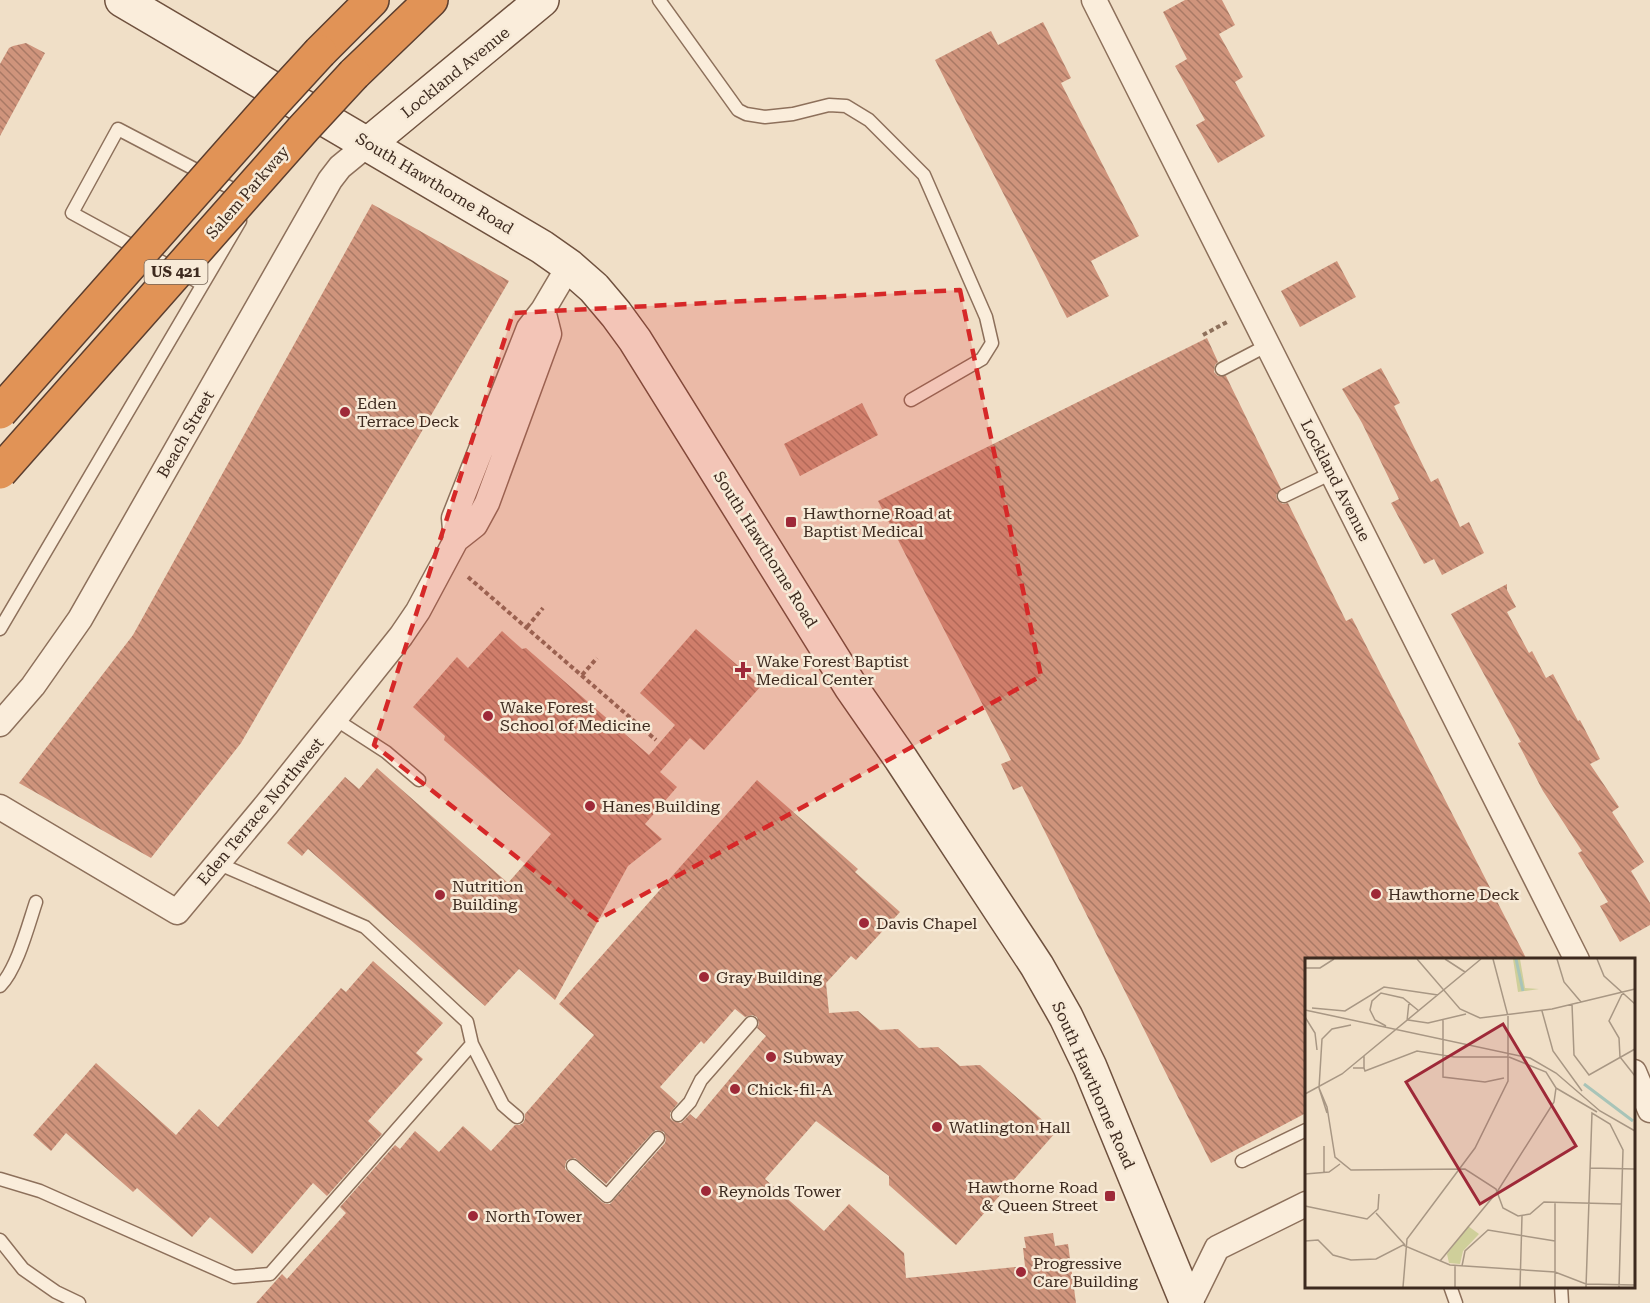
<svg xmlns="http://www.w3.org/2000/svg" width="1650" height="1303" viewBox="0 0 1650 1303" font-family="'Roboto Serif',serif">
  <defs>
    <pattern id="building-back-hatch" width="6" height="6" patternUnits="userSpaceOnUse" patternTransform="scale(1.5)"><rect width="6" height="6" fill="#cf947c"/><path d="M-1 5l2 2M0 0l6 6M5-1l2 2" fill="none" stroke="#a97965"/></pattern>
  </defs>
  <rect width="100%" height="100%" fill="#f0dfc7"/>
  <path fill="url(#building-back-hatch)" fill-rule="evenodd" d="M1185 0H1222L1235 25 1219 34 1243 77 1235 82 1265 136 1218 163 1196 125 1205 120 1175 66 1187 59 1163 12Z
    M1043 22 1071 78 1061 83 1139 236 1091 261 1109 296 1067 318 935 60 991 31 998 45Z
    M26 43 45 53 0 136V64L9 48 13 46Z
    M372 204 509 281 241 743 151 858 19 783 133 635Z
    M1337 261 1356 297 1300 327 1281 291Z
    M1207 338 1218 362 1215 365 1214 372 1218 376H1226L1281 489 1276 495 1277 500 1283 504 1288 503 1346 621 1352 618 1527 960H1306V1113L1211 1163 1022 786 1013 790 1001 764 1011 760 878 501Z
    M1381 368 1400 403 1394 406 1431 482 1438 478 1460 527 1469 522 1484 553 1442 575 1434 559 1424 564 1391 503 1399 499 1362 423 1342 389Z
    M862 403 878 435 800 476 784 444Z
    M1507 584V590L1516 607 1507 612 1529 653 1532 651 1546 678 1553 674 1578 721 1580 720 1600 759 1590 764 1619 807 1612 812 1644 862 1631 871 1650 903V925L1620 942 1600 906 1608 902 1578 853 1582 851 1543 791 1518 743 1521 742 1451 614Z
    M696 629 761 686 704 750 690 738 660 772 677 787 645 824 662 839 628 866 555 1000 519 969 485 1006 308 849 302 856 287 843 345 777 359 789 377 768 508 883 551 834 444 740 445 736 413 707 457 657 468 668 502 631 522 649 526 648 649 755 675 725 640 693Z
    M757 780 858 869 855 872 900 912 856 960 851 956 826 983 829 1013 858 1011 880 1030 898 1029 919 1048 938 1047 960 1066 980 1065 1056 1132 956 1245 889 1185V1176L816 1121 765 1179 824 1231 849 1204 904 1253 906 1278 1025 1266 1023 1248H1026L1024 1237 1053 1233 1055 1246 1068 1244 1076 1303H256L282 1274 287 1279 346 1213 340 1207 395 1145 400 1149 415 1131 439 1152 463 1126 491 1151 515 1125H519L523 1123 525 1119V1114L594 1035 559 1004ZM735 1009 745 1017 752 1015 757 1017 759 1024 757 1028 766 1036 696 1119 690 1114 681 1123 673 1121 670 1118V1113L678 1103 660 1087 701 1041 704 1044ZM656 1130 664 1132 666 1139 665 1143 610 1204H606L602 1202 565 1169V1165L567 1160 575 1158 606 1184 652 1133Z
    M373 961 443 1023 416 1053 423 1059 368 1121 382 1134 327 1196 313 1183 252 1254 210 1217 192 1237 137 1188 133 1192 66 1133 51 1151 33 1135 96 1063 176 1135 199 1109 218 1127 341 988 346 992Z"/>
  <g fill="none" stroke-linecap="round" stroke-linejoin="round">
    <defs>
      <path id="service" d="M659 0 738 110 746 114 765 117 793 114 829 105 846 106 869 120 924 175 986 317 992 343 982 359 911 400
        M202 284 72 213 118 129 244 195
        M1222 369 1268 345
        M1284 496 1332 473
        M0 629 240 221
        M335 719 386 752 419 780
        M0 986C17 969 28 926 36 902
        M472 1044 503 1105 517 1117
        M678 1115 690 1102 701 1080 751 1023
        M1242 1161 1306 1130
        M573 1166 607 1196 658 1138
        M0 1179 40 1191 234 1277 270 1274 472 1044 467 1022 365 927 217 863
        M0 1240 23 1269 56 1292 79 1303
        M1450 1286 1456 1303
        M1561 1286 1562 1303"/>
      <path id="minor" d="M1094 0 1577 960
        M456 540 454 518 529 328 543 310 569 266
        M0 724 33 686 80 619 330 180 340 167 368 144
        M0 807 177 912 267 804 401 636 418 611 456 540 475 525 487 503 549 334 543 310
        M1634 1072 1650 1110
        M1190 1303 1217 1248 1306 1204"/>
      <path id="secondary" d="M122 0 542 247 569 266 594 288 616 314 635 340 851 687 901 759 1037 966 1066 1017 1090 1067 1187 1303
        M368 144 542 0"/>
      <path id="motorway" d="M320 52 372 0
        M354 74 431 0"/>
    </defs>
    <use href="#service" stroke="#8d705b" stroke-width="15"/>
    <use href="#minor" stroke="#8d705b" stroke-width="27"/>
    <use href="#secondary" stroke="#6f513e" stroke-width="36"/>
    <use href="#motorway" stroke="#5b3e2f" stroke-width="36"/>
    <path stroke="#8d705b" stroke-width="4" stroke-dasharray="4.5 3" stroke-linecap="butt" d="M1203 335 1227 322
      M468 577 656 740
      M527 627 543 608
      M582 675 597 658"/>
    <use href="#service" stroke="#faeddb" stroke-width="12"/>
    <use href="#minor" stroke="#faeddb" stroke-width="24"/>
    <use href="#secondary" stroke="#faeddb" stroke-width="33"/>
    <use href="#motorway" stroke="#e19356" stroke-width="33"/>
    <defs>
      <path id="motorway-bridge" d="M0 412 275 101 320 52
        M0 472 304 128 354 74"/>
    </defs>
    <use href="#motorway-bridge" stroke="#5b3e2f" stroke-width="36" stroke-linecap="butt"/>
    <use href="#motorway-bridge" stroke="#e19356" stroke-width="33"/>
  </g>
  <path fill="#d62828" fill-opacity="0.2" stroke="#d62828" stroke-width="4.5" stroke-dasharray="12 8" stroke-linejoin="round" d="M960 290 1041 676 597 920 374 745 513 313Z"/>
  <g fill="#9e2938" stroke="#f7ead7" stroke-width="2">
    <circle cx="345" cy="412" r="6"/>
    <rect x="785" y="516" width="12" height="12" rx="3"/>
    <path d="M740 661h6v6h6v6h-6v6h-6v-6h-6v-6h6z"/>
    <circle cx="488" cy="716" r="6"/>
    <circle cx="590" cy="806" r="6"/>
    <circle cx="1376" cy="894" r="6"/>
    <circle cx="440" cy="895" r="6"/>
    <circle cx="864" cy="923" r="6"/>
    <circle cx="704" cy="977" r="6"/>
    <circle cx="771" cy="1057" r="6"/>
    <circle cx="735" cy="1089" r="6"/>
    <circle cx="937" cy="1127" r="6"/>
    <circle cx="706" cy="1191" r="6"/>
    <rect x="1104" y="1190" width="12" height="12" rx="3"/>
    <circle cx="473" cy="1216" r="6"/>
    <circle cx="1021" cy="1272" r="6"/>
  </g>
  <g text-anchor="middle" stroke-width="5" stroke-linejoin="round" paint-order="stroke">
    <rect fill="#f7ead7" stroke="#756456" stroke-width="1.5" x="144.5" y="260" width="63" height="24" rx="4.5"/>
    <g font-size="15" font-weight="bold" fill="#3d2a1f">
      <text x="176" y="277">US 421</text>
    </g>
    <g font-size="16" fill="#3d2a1f" stroke="#f7ead7">
      <text transform="translate(455 72) rotate(-39)" y="6">Lockland Avenue</text>
      <text transform="translate(435 183) rotate(31)" y="6">South Hawthorne Road</text>
      <text transform="translate(247 192) rotate(-49)" y="6">Salem Parkway</text>
      <text transform="translate(185 434) rotate(-60)" y="6">Beach Street</text>
      <text transform="translate(1336 480) rotate(63)" y="6">Lockland Avenue</text>
      <text transform="translate(766 549) rotate(58)" y="6">South Hawthorne Road</text>
      <text transform="translate(260 811) rotate(-50)" y="6">Eden Terrace Northwest</text>
      <text transform="translate(1094 1085) rotate(66)" y="6">South Hawthorne Road</text>
    </g>
    <g font-size="16" fill="#3d2a1f" stroke="#f7ead7" text-anchor="start">
      <text x="357" y="409">Eden<tspan x="357" dy="18">Terrace Deck</tspan></text>
      <text x="803" y="519">Hawthorne Road at<tspan x="803" dy="18">Baptist Medical</tspan></text>
      <text x="756" y="667">Wake Forest Baptist<tspan x="756" dy="18">Medical Center</tspan></text>
      <text x="500" y="713">Wake Forest<tspan x="500" dy="18">School of Medicine</tspan></text>
      <text x="602" y="812">Hanes Building</text>
      <text x="452" y="892">Nutrition<tspan x="452" dy="18">Building</tspan></text>
      <text x="1388" y="900">Hawthorne Deck</text>
      <text x="876" y="929">Davis Chapel</text>
      <text x="716" y="983">Gray Building</text>
      <text x="783" y="1063">Subway</text>
      <text x="747" y="1095">Chick-fil-A</text>
      <text x="949" y="1133">Watlington Hall</text>
      <text x="1098" y="1193" text-anchor="end">Hawthorne Road<tspan x="1098" dy="18">&amp; Queen Street</tspan></text>
      <text x="718" y="1197">Reynolds Tower</text>
      <text x="485" y="1222">North Tower</text>
      <text x="1033" y="1269">Progressive<tspan x="1033" dy="18">Care Building</tspan></text>
    </g>
  </g>
  <g transform="translate(1305 958)">
    <rect width="330" height="330" fill="#f0dfc7"/>
    <path d="M208 1H215L220 30 234 31 213 34Z" fill="#cfcf9a"/>
    <path d="M163 268 174 276 158 293 155 306 144 305 142 296Z" fill="#cfcf9a"/>
    <path fill="none" stroke="#a8c4b8" stroke-width="3" d="M211 1 218 33M279 126 328 163"/>
    <path fill="none" stroke="#a89784" stroke-width="1.5" d="M112 1 155 51 175 60 247 51 330 31M140 1 160 14M252 1 259 24 276 44M292 1 299 18 330 46M0 10H15L29 1M318 34 304 63 314 80 315 99 330 118M267 46 269 97 284 117 330 91M7 50 40 53 79 29 133 37M0 52 225 100 251 115 295 153 330 173M237 53 248 93 277 133M0 59 10 75 12 92M103 62 123 65 161 56M138 62V119L180 124 199 120M102 63 104 44M81 68 70 62 65 52 67 43 76 35 98 40 114 53M204 99 241 114 251 130M48 110H59V98M59 110 60 113 112 93 149 99H203M14 130 22 149 30 199 46 212 160 211 191 231 198 250 213 258 225 256 239 244 316 246M14 130 22 155M14 130 17 81 27 71 46 67M251 130 292 154M0 136 37 116 176 1M19 188V215M285 210 330 211M0 216 24 214 35 206M0 248 62 261 73 251 74 236M71 255 100 287M0 283 13 282 28 297 46 302 71 301 98 287 145 307 250 314 281 326 330 327M135 303 192 234 249 144 251 130M150 307V329M157 308 160 293 183 272 250 283M98 329 102 281 170 190 203 123V58L188 1M215 329 217 258M250 329V244M281 329 287 155 305 166 318 192 314 329"/>
    <path fill="#9e2938" fill-opacity="0.15" stroke="#9e2938" stroke-width="3" d="M198 66 271 188 175 246 101 124Z"/>
    <rect width="330" height="330" fill="none" stroke="#3d2a1f" stroke-width="3"/>
  </g>
</svg>
